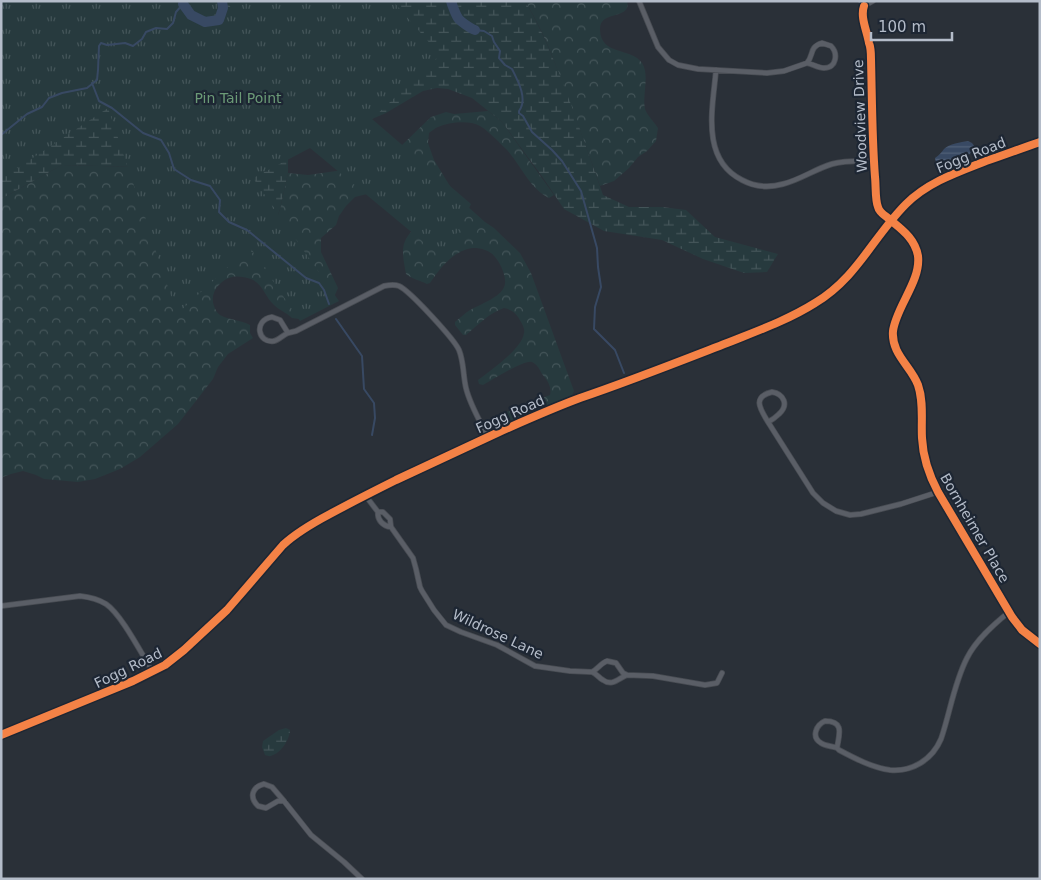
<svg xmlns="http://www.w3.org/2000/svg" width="1041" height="880" viewBox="0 0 1041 880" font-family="'DejaVu Sans',sans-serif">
  <defs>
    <pattern id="forest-crowns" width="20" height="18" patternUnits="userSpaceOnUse" patternTransform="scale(1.25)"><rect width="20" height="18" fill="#273a3e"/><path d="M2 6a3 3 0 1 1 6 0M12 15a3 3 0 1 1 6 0" fill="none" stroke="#445559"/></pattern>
    <pattern id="wetland-marsh" width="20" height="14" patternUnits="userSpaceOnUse" patternTransform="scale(1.25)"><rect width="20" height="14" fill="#273a3e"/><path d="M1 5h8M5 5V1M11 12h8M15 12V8" fill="none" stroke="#445559"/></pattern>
    <pattern id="park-tufts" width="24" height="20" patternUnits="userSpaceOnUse" patternTransform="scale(1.25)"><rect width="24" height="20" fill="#273a3e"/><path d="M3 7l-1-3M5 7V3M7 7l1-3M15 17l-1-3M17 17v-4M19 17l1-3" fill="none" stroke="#445559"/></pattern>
    <pattern id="water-rules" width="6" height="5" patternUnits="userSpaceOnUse" patternTransform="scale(1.25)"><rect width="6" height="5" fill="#384963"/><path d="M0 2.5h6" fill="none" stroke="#526178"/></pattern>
  </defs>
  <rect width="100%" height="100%" fill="#2a3038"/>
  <path fill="url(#forest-crowns)" d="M525 1H627C632 21 599 9 600 30 601 56 631 47 642 63 650 75 642 95 645 109 647 115 654 122 658 128L656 141 647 151 638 157 629 168 614 181 600 186C588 152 576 118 563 85 553 56 541 27 525 1Z
    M488 111 502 122 554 195 549 198C531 189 523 170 511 155 508 150 502 146 498 141 492 136 487 130 480 126 469 120 450 122 438 127 435 128 432 131 429 133L428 143 434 160 456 196 485 222 494 228 520 253 531 273 574 391 572 395 508 422 501 423 497 418 501 414 550 395C552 386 547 380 542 374 540 370 537 364 532 362 525 359 492 380 483 385L479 384 478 380C491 370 522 349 524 333 525 329 523 326 521 322 517 314 513 310 504 308 489 313 478 325 466 335H463L455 325V322C460 318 465 313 470 310 479 305 498 298 503 289 509 281 501 264 495 257 491 251 481 248 474 248 455 249 440 268 430 283L427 284C421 281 410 278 406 274 403 257 399 244 412 231L367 194 355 197 346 206 339 216 336 225 321 238V252L338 288 334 297 299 319 292 318C287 313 279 310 274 305 265 297 263 284 251 279 245 277 238 276 232 277 220 280 209 293 214 306 215 309 217 313 220 315 229 320 241 320 250 325V333L253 338 228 354 218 367 213 379 178 424 140 457 120 469 95 479 78 482 44 479 36 475 23 471 11 474 3 477 1 480V199L62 165 138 167 272 232 280 209 288 173 308 175 357 168 401 146 431 117 446 112 454 114Z"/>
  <path fill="url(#wetland-marsh)" d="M25 1H525C541 28 553 57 564 86 578 122 590 158 603 195L629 207H662L686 210 715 237 778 254 767 272 744 273 703 259 662 240 604 231 564 209 541 175 502 122 472 98 448 89 437 88 423 91 386 113 372 119 288 148V173L280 209 272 232 255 252 244 254 228 249 138 167 62 165 1 199V16Z
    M286 728 290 730C290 738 282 752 273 755 269 757 269 756 265 755L262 747 263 741 279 730Z"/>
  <path fill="url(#park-tufts)" fill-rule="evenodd" d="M1 1H393L440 55 372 119 471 204 444 259 310 148 253 178 339 301 300 321 250 247 177 314 108 108 1 179ZM228 2 229 5 230 6 231 11 227 10 225 20 218 22H206Z"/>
  <path fill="url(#water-rules)" d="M968 141 972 143 975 147C968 160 953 165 938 165L936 163 935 158C939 155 941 153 944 149 949 144 961 142 968 141Z"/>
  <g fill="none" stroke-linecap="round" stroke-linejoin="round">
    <path stroke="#384963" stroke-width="2" d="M475 30 484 31 492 36 494 42 500 51 499 58 505 65 512 69C518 81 528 99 519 111V113L523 116 532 132 552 150 562 161 581 191 597 248 598 267 601 287 595 307 594 329 615 350 624 373
      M92 83 99 101 112 108 143 133 161 140 169 153 174 169 191 180 210 186 220 200 219 212 229 222 247 230 306 278 319 283 324 290 329 304
      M1 135 27 114 42 107 49 98 62 93 87 88 97 80 98 70 99 46 101 43 107 45 125 43 133 46 142 39 146 32 156 28 167 29 173 23 176 12 183 4
      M336 319 362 356 364 389 374 403 375 418 372 435"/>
    <path stroke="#384963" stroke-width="10" d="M451 1C452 5 456 15 458 18 460 21 471 29 475 30
      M183 4 191 15 205 22 219 20 223 8 222 1"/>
    <defs>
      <path id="minor" d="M639 1 658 47 669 60 678 65 698 69 767 73 784 71 807 63
        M861 1 864 6 873 1
        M864 6C860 17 867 31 869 43 871 48 871 54 871 59 872 98 872 138 875 177 876 185 875 200 878 207 879 212 884 215 888 218 901 229 915 238 918 256 921 281 896 307 893 331 891 354 911 366 918 385 924 402 921 421 922 438 923 458 929 475 938 492L1012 617 1022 630 1040 644
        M822 43 831 46C838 53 837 68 824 68 818 68 813 64 807 63 814 55 809 47 822 43Z
        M716 70C713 107 700 159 742 180 755 187 769 188 783 184 800 180 815 169 832 164 845 160 860 161 874 161
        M272 317 280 320 288 333C283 335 279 340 274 341 258 344 253 320 272 317Z
        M288 333 296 331 384 286C389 285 394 284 399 286 410 291 454 339 459 350 464 362 463 376 466 388 470 405 480 421 488 437
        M772 392C784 394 789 405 779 414 776 417 772 420 768 422 761 410 751 397 772 392Z
        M768 422 813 493 823 503 836 511 850 515 861 514 901 504 938 492
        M365 495 378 512
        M391 527C383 526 377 520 378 512H383L390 519 391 527 413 558 416 569 420 587 422 591 434 610 446 625 461 632 497 645 535 666 570 671 592 672
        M1 606 80 596C89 597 98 599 106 604 122 615 142 655 153 672
        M607 661 616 663 623 673 627 675C619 678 612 687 603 680 599 678 597 674 592 672 598 669 601 663 607 661Z
        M627 675 653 676 705 685 717 683 722 673
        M825 721C845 721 839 735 837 748 832 746 825 746 821 743 811 737 816 725 825 721Z
        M1 735 133 681 165 665 184 650 227 610 283 545C297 532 313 523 330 514 352 502 374 491 396 480 430 464 465 448 499 432 526 420 553 408 580 398 630 381 678 362 727 343 757 331 788 320 815 303 857 278 873 237 906 204 928 182 958 172 986 161 1004 155 1022 148 1040 142
        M837 748 839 750C854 758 873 768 890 770 912 772 932 760 941 739 950 713 954 683 967 658 976 640 993 625 1009 612
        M264 784 272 787 284 801H278L266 808 258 806C249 797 252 787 264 784Z
        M284 801 311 835 344 862 362 879"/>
    </defs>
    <use href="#minor" stroke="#484c53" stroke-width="6"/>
    <use href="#minor" stroke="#5a5e66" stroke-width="4.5"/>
    <defs>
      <path id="cycleway" d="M864 6C860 17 867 31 869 43 871 48 871 54 871 59 872 98 872 138 875 177 876 185 875 200 878 207 879 212 884 215 888 218 901 229 915 238 918 256 921 281 896 307 893 331 891 354 911 366 918 385 924 402 921 421 922 438 923 458 929 475 938 492L1012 617 1022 630 1040 644
        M1 735 133 681 165 665 184 650 227 610 283 545C297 532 313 523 330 514 352 502 374 491 396 480 430 464 465 448 499 432 526 420 553 408 580 398 630 381 678 362 727 343 757 331 788 320 815 303 857 278 873 237 906 204 928 182 958 172 986 161 1004 155 1022 148 1040 142"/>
    </defs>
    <use href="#cycleway" stroke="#1d2633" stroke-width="11"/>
    <use href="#cycleway" stroke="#f48246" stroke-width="8"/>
  </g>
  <g text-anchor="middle" stroke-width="4.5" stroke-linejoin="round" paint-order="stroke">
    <g font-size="14" fill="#6b9a76" stroke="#1d2633">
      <text x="238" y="103">Pin Tail Point</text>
    </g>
    <g font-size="14" fill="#b4bcc9" stroke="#1d2633">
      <text transform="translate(860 116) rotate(-92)" y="5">Woodview Drive</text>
      <text transform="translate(971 155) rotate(-22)" y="5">Fogg Road</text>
      <text transform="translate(510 414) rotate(-24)" y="5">Fogg Road</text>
      <text transform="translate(975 528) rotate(60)" y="5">Bornheimer Place</text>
      <text transform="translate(498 634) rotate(25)" y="5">Wildrose Lane</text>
      <text transform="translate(128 668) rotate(-26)" y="5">Fogg Road</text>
    </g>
  </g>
  <rect width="1041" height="880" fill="none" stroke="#b4bcc9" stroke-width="5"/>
  <path d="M871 32v8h81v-8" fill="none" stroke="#b4bcc9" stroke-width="2.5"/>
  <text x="878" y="32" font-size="15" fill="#b4bcc9" stroke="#1d2633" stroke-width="4" paint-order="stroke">100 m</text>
</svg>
